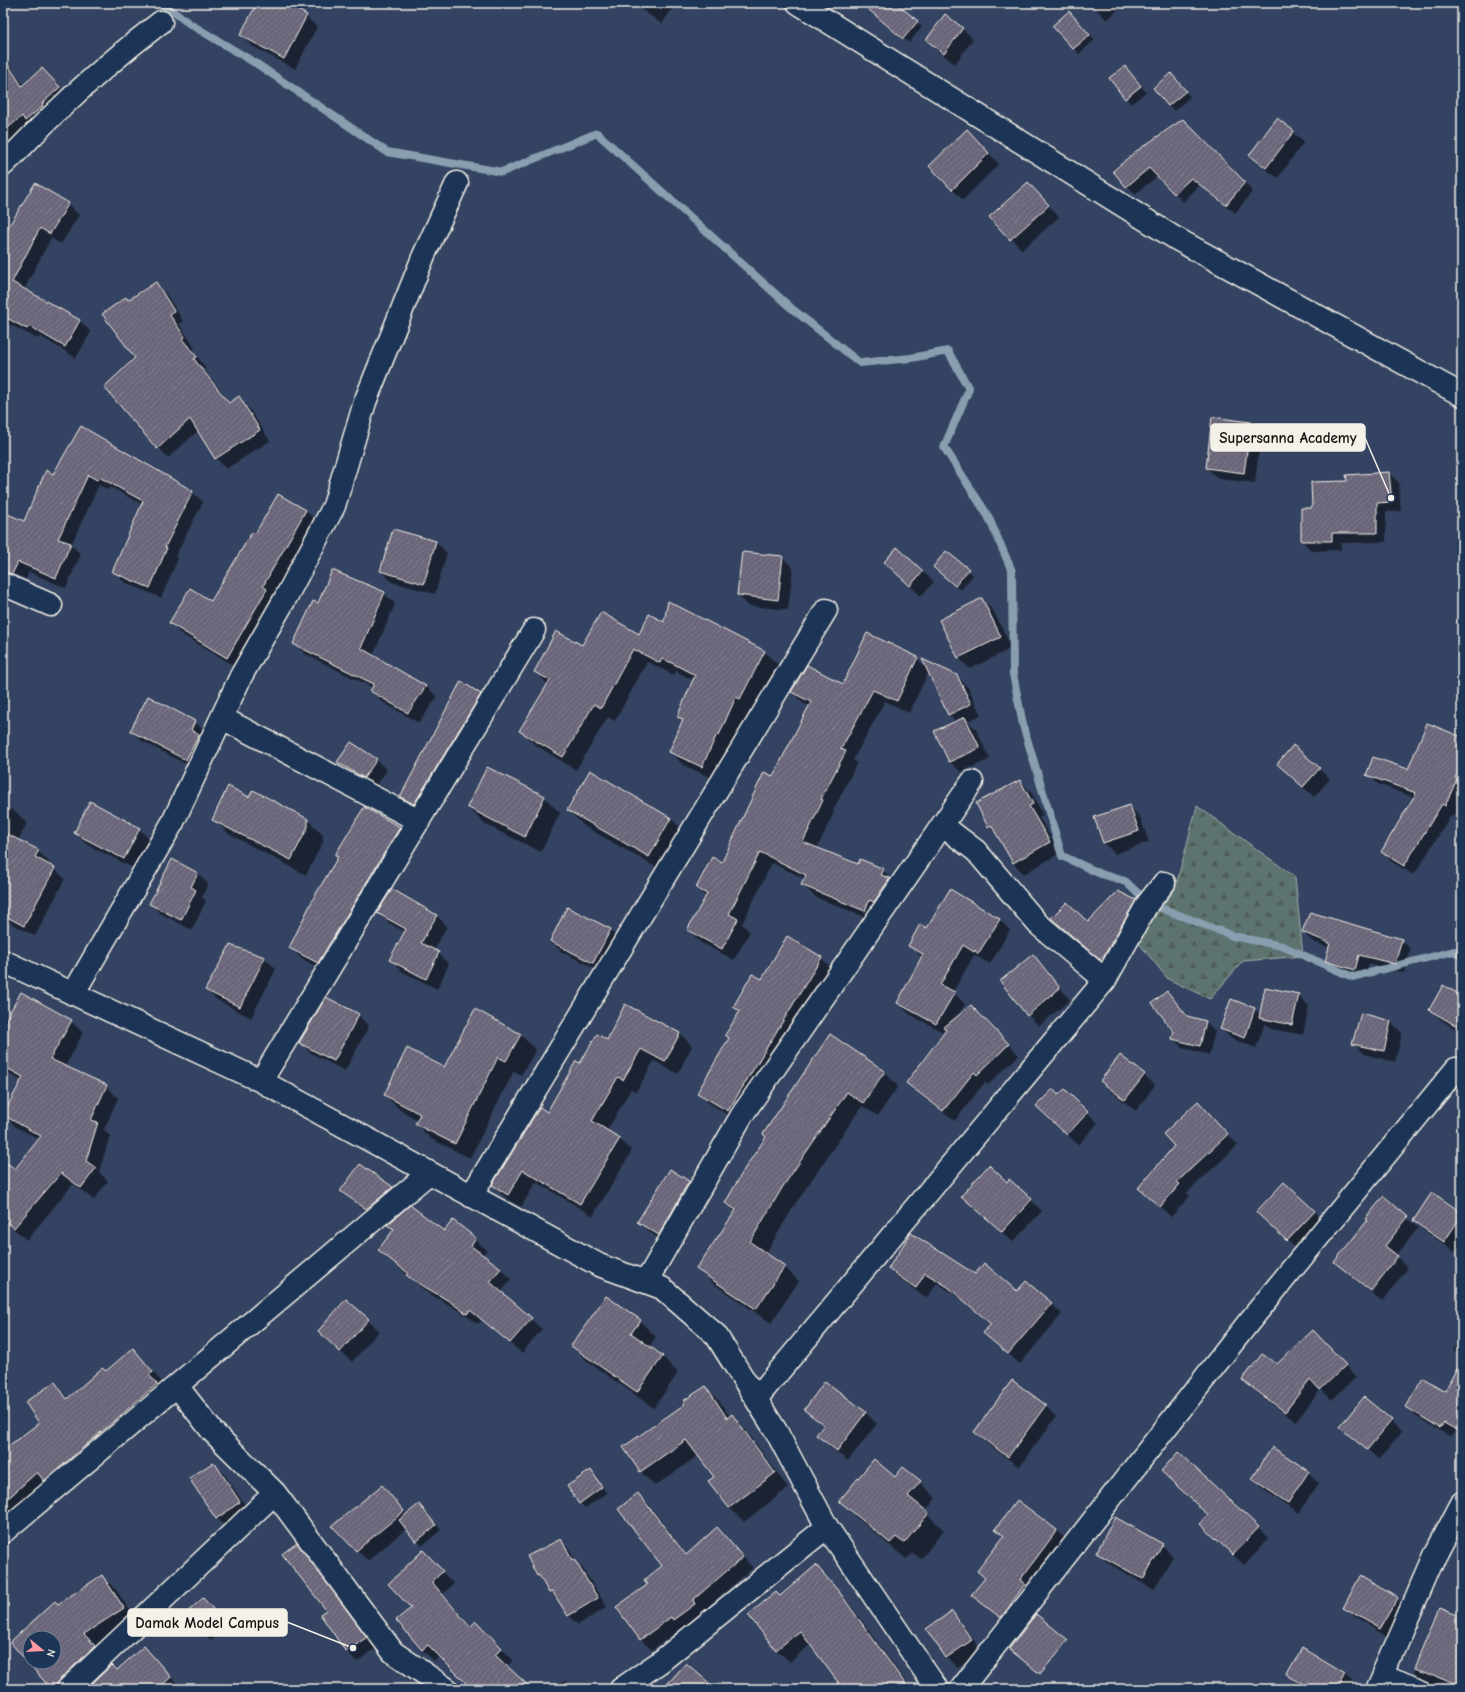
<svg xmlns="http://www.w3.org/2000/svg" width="1465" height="1692" viewBox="0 0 1465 1692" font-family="'Comic Neue',sans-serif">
  <defs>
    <pattern id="forest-firs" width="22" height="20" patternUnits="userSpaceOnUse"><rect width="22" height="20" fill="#5b736f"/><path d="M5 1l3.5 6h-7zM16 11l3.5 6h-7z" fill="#515b58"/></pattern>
    <pattern id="building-hatch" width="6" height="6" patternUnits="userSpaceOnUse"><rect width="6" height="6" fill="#6a6579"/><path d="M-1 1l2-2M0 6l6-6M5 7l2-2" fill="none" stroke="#807c8c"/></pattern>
  </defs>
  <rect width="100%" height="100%" fill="#344361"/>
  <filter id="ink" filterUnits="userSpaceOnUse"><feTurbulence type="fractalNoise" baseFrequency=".025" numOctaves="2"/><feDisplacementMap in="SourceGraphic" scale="8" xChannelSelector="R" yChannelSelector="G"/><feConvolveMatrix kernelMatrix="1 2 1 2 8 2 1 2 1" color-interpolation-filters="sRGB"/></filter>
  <g filter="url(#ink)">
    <path fill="url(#forest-firs)" stroke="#a8b2ac" d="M1197 806 1295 877 1303 956 1243 961 1210 999 1168 979 1137 941 1175 889Z"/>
    <path fill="#0007" fill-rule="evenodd" d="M268 3H288L298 9 317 27 295 69 252 46 241 35Z
      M590 3H603L599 9Z
      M635 3H676L662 24 642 10Z
      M876 3H895L922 27 909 43 870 10Z
      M1090 3H1125L1107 20Z
      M945 15 963 29 973 39 955 64 938 51 927 40Z
      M1074 17 1095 40 1079 54 1054 26Z
      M3 55 24 86 51 78 68 97 31 125 6 146 3 153Z
      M1130 72 1146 92 1131 104 1110 78Z
      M1176 80 1190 97 1174 111 1154 88Z
      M1278 119 1304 142 1278 178 1261 166 1251 155Z
      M1183 121 1253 191 1235 213 1200 185 1183 202 1158 176 1135 194 1114 171Z
      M978 142 999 164 963 200 952 189Z
      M1039 194 1059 217 1022 250 991 217Z
      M68 204 79 215 61 244 51 238 24 290 80 321 91 332 76 358 40 336 38 339 3 321V238Z
      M155 283 166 294 183 321 179 324 195 348 192 350 206 368 204 369 230 403 239 398 249 408 270 441 226 469 216 458 198 431 168 458 105 387 137 358 128 301Z
      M1250 423 1261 433 1255 483 1218 479 1207 468Z
      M81 427 192 492 203 502 175 557 178 559 161 598 124 582 114 571 143 505 110 487 108 490 99 485 71 545 81 554 66 588 29 572 26 579 6 571 5 573 3 572V513L24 522Z
      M1389 473 1399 483 1401 511 1386 512V542L1341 543V550L1312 551 1302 541 1313 509 1348 482Z
      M278 495 306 511 317 522 238 668 181 634 170 623 211 602 256 536Z
      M393 530 436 542 447 553 435 594 392 582 381 571Z
      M897 548 934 582 921 596 896 573Z
      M946 552 973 575 961 590 939 572Z
      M782 557 793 568 788 610 749 606 738 595Z
      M384 593 395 604 373 656 426 686 437 697 419 723 382 702 371 691 373 688 305 654 294 643 319 604Z
      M982 600 993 610 1012 648 970 669 959 658 941 620Z
      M665 623 764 651 778 665 754 712 750 709 733 748 716 780 683 765 670 751 684 721 678 716 694 681 676 671 674 675 647 662 615 721 608 717 576 770 534 744 521 731 548 685 535 671 583 646 640 635Z
      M917 658 926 667 956 676 968 687 981 715 968 721 976 729 990 759 961 772 950 762 936 732 956 722 949 714 929 671 909 713 885 701 853 760 857 763 833 811 834 812 817 849 859 866 883 870 895 882 877 922 815 897 803 885 805 879 772 863 742 924 750 932 734 960 700 942 688 930 706 897 697 888 723 863 774 778 810 706 804 704 792 692 843 686ZM888 880 889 881 872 907 870 906Z
      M480 695 491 706 425 814 412 808 401 797Z
      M148 697 195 722 206 732 197 770 142 741 131 731Z
      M1462 719V734L1458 730Z
      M1462 739V800L1456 815 1452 814 1414 875 1392 862 1382 852 1415 798 1378 784 1368 774 1409 770Z
      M376 760 387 770 375 788 349 772 338 762Z
      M1278 764 1319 769 1330 779 1314 797Z
      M590 772 671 818 687 835 666 873 584 826 568 810Z
      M1020 781 1031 792 1043 815 1039 817 1060 853 1024 874 1013 863 997 835 989 826Z
      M544 797 560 813 541 852 484 824 468 807Z
      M250 798 308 820 323 835V842L306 875 229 834 214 819Z
      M3 806 16 812 27 823 18 841 38 851 49 862 48 865 54 868 65 879 35 936 3 919Z
      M1129 806 1140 817 1149 842 1115 854 1104 843 1096 817Z
      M364 808 399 828 410 839 329 974 301 958 290 947Z
      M139 829 150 839 135 869 86 844 75 833Z
      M198 873 208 884 202 897 206 901 192 930 161 914 150 904Z
      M1135 900 1145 910 1110 968 1052 918 1088 924Z
      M379 913 437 916 447 926 434 951 438 953 449 964 437 989 401 971 391 960 405 932 389 923Z
      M999 919 1010 930 990 964 986 961V962L974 955 953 992 965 1004 958 1016 971 1006 1019 1055 988 1085 985 1082 955 1121 918 1093 907 1083 945 1033 909 1014 898 1003 922 957 909 945 927 929Z
      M610 930 621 941 604 973 562 952 551 941Z
      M1303 932 1401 940 1411 949 1404 973 1369 964 1365 979 1335 970 1326 961 1330 948 1313 942Z
      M230 946 265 958 276 969 251 1018 217 1000 206 990Z
      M1033 955 1043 966 1070 1000 1039 1026 1028 1015Z
      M821 958 832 968 739 1122 709 1103 698 1093 730 1039 726 1035 740 1013 734 1006 762 981Z
      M1167 992 1189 1018 1206 1022 1215 1031 1209 1055 1182 1047 1173 1039 1175 1031Z
      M1298 995 1309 1006 1303 1035 1271 1029 1265 1023 1256 1048 1232 1039 1221 1029 1231 1001 1255 1009 1260 1015Z
      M1462 997V1033L1441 1020 1430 1009Z
      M476 1010 521 1035 536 1050 521 1075 514 1071 470 1158 431 1139 416 1124 418 1120 400 1110 385 1095 445 1068Z
      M1361 1014 1391 1022 1402 1033 1395 1062 1364 1054 1354 1043Z
      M358 1015 369 1026 345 1071 311 1053 300 1042Z
      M71 1021 83 1033 65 1067 106 1086 118 1098 104 1130 110 1136 99 1172 108 1181 94 1200 73 1184 27 1240 3 1220V1174L15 1171 39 1139 16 1127 4 1115 22 1081 3 1071V1027Z
      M680 1033 692 1046 678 1074 654 1061 636 1092 631 1089 607 1131 619 1139 632 1151 593 1216 536 1182 521 1207 506 1198 493 1185 548 1113 580 1064 607 1041Z
      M884 1072 898 1086 878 1116 862 1106 796 1203 766 1253 784 1267 799 1281 771 1323 712 1283 698 1269 736 1213 726 1203 767 1137 764 1134Z
      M1144 1075 1155 1085 1136 1111 1112 1092 1101 1081Z
      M1065 1090 1098 1123 1078 1145 1038 1106 1058 1096Z
      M1208 1113 1238 1145 1187 1193 1190 1196 1171 1217 1139 1188 1175 1146Z
      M360 1165 392 1188 403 1198 378 1220 353 1201 342 1190Z
      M671 1171 689 1182 700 1193 670 1245 649 1232 639 1221Z
      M1007 1183 1031 1200 1042 1211 1013 1242 974 1207Z
      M1384 1198 1418 1228 1396 1256 1408 1268 1382 1301 1347 1273 1336 1262 1369 1221Z
      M1314 1211 1325 1222 1299 1251 1268 1222Z
      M1462 1214V1242L1455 1252 1425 1231 1414 1221Z
      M453 1221 487 1250 482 1255 500 1268 511 1279 501 1293 542 1329 522 1353 482 1320 478 1324 461 1312 425 1291 380 1250 395 1230 389 1225 445 1233Z
      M889 1269 975 1276 1018 1292 1051 1303 1062 1314 1020 1364 984 1333 991 1324 960 1298 937 1283 927 1298 900 1280Z
      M346 1300 379 1331 352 1362 330 1342Z
      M640 1321 656 1337 649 1347 662 1356 678 1373 654 1408 588 1362 572 1346Z
      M1462 1333V1359L1453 1350Z
      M1324 1342 1356 1377 1332 1400 1321 1389 1296 1422 1255 1391 1244 1380Z
      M133 1350 163 1383 3 1521V1451L40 1423 55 1383 69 1399 106 1373Z
      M1462 1360V1437L1454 1432 1451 1437 1417 1417 1407 1407 1445 1393Z
      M1012 1382 1046 1406 1056 1417 1019 1467 986 1443 975 1432Z
      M826 1383 866 1413 877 1424 848 1461 828 1446 817 1435 824 1426 805 1410Z
      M706 1387 720 1402 730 1417 732 1415 746 1430 788 1488 744 1522 730 1508 710 1482 716 1477 699 1455 655 1486 641 1472 624 1448 686 1405Z
      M1391 1421 1402 1432 1379 1460 1341 1426Z
      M213 1463 224 1474 251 1514 227 1529 217 1518Z
      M590 1471 607 1493 585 1508 580 1503Z
      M1308 1472 1319 1483 1299 1513 1264 1490 1253 1479Z
      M895 1478 920 1482 936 1498 925 1512 944 1530 921 1559 913 1553 906 1559 857 1518 841 1501Z
      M382 1486 407 1515 424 1510 441 1530 422 1546 407 1528 368 1561 334 1526Z
      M638 1495 649 1505 687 1555 717 1528 753 1568 703 1611 705 1615 685 1630 682 1628 652 1650 641 1640 618 1608 649 1585 664 1566Z
      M1017 1501 1057 1531 1068 1541 1012 1628 984 1605 973 1595 985 1579 978 1571 1005 1537 996 1529Z
      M1209 1515 1258 1527 1269 1538 1244 1565 1212 1535Z
      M561 1540 570 1550 576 1563 583 1569 607 1607 578 1625 569 1616 560 1601 550 1592 538 1575Z
      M297 1545 307 1555 376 1648 357 1662 346 1651Z
      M1162 1545 1173 1556 1154 1590 1108 1563 1097 1552Z
      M423 1552 454 1584 443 1594 471 1627 476 1623 513 1660 507 1667 531 1689H471L468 1686 470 1685 441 1656 434 1661 422 1650 412 1608Z
      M816 1566 852 1607 911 1689H844L811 1644 790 1662 777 1650 749 1615 780 1597Z
      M102 1576 117 1591 138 1623 80 1689H53L11 1642 58 1605ZM30 1638H54V1662H30Z
      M1397 1598 1408 1609 1391 1639 1355 1618 1344 1607Z
      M208 1605 227 1626 211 1641 187 1614Z
      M1441 1609 1462 1617V1689H1429V1687L1414 1673Z
      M952 1612 962 1623 982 1652 958 1668 947 1658 927 1629Z
      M1062 1638 1034 1670 1010 1648Z
      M1303 1650 1345 1675 1356 1685 1354 1689H1305L1299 1685 1289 1675Z
      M154 1658 181 1689H88L117 1671Z
      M565 1680 574 1689H557Z
      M395 1684 400 1689H390Z"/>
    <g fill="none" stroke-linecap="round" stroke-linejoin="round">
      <path stroke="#899eaf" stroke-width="8" d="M161 3 190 24 257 64 387 152 502 172 597 133 790 307 860 363 911 358 948 351 969 389 944 447 988 516 1012 571 1013 674 1023 725 1062 856 1101 874 1125 881 1148 903 1233 936 1282 946 1353 977 1454 951 1462 957"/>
    </g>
    <path fill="url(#building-hatch)" stroke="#f4f1e8" fill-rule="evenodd" d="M257 3H301L298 10 307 15 284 59 240 35Z
      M861 3H896L918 21 903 39Z
      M1069 11 1090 35 1073 49 1052 26Z
      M945 14 963 28 944 54 926 40Z
      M3 57 22 86 42 68 60 87 42 104 43 106 25 121 22 116 3 132Z
      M1125 66 1141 86 1125 99 1109 78Z
      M1171 73 1186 91 1168 106 1153 88Z
      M1277 118 1294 131 1266 168 1249 155Z
      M1183 119 1245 182 1226 205 1191 178 1174 194 1149 168 1126 187 1113 171 1135 152Z
      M967 129 989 153 952 190 929 166Z
      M1028 182 1049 205 1010 240 989 217Z
      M35 183 69 203 50 234 40 228 12 282 80 320 65 347 29 326 27 329 3 316V236Z
      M156 282 174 311 169 314 185 337 182 339 197 357 194 359 229 403 239 396 260 430 215 459 190 419 157 449 104 387 135 358 102 314 126 297 128 300Z
      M1212 417 1251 422 1244 473 1206 468Z
      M81 426 193 491 165 547 167 548 150 588 112 572 143 501 99 477 97 480 88 475 58 539 71 543 56 578 18 562 12 574 3 572V512L24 521 46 470 53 474Z
      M1389 472 1392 502 1377 503V533H1332V541H1301V508H1312L1311 482 1347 481 1346 475Z
      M278 494 306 510 263 586 267 589 227 658 169 623 190 588 211 601 252 532 255 534Z
      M393 529 436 541 424 584 380 571Z
      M897 547 923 571 910 586 884 562Z
      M946 551 969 569 955 586 933 567Z
      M742 552 783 556 778 600 737 595Z
      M332 570 385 592 361 648 426 686 408 713 370 691 374 684 293 644 313 601 318 603Z
      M982 598 1001 637 958 658 939 620Z
      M668 601 765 651 740 699 736 697 719 735 717 734 702 767 669 752 683 719 677 717 695 675 662 658 660 663 633 649 601 708 594 704 563 757 519 731 550 680 534 672 556 631 582 645 601 612 639 634 649 614 664 622Z
      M867 633 918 657 897 701 873 690 841 749 846 751 821 799 823 800 803 842 858 864 860 859 884 869 881 875 890 878 874 902 869 900 865 911 801 885 806 875 760 852 729 914 738 919 722 949 687 930 707 894 696 888 712 857 722 862 764 772 773 776 811 702 791 692 807 665 843 684Z
      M922 659 957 675 971 704 948 715Z
      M461 681 481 694 414 804 400 797Z
      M148 696 195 721 191 730 199 735 186 760 130 731Z
      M965 717 980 748 949 762 934 731Z
      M1427 723 1462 737V762L1455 778 1457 779 1445 806 1442 804 1404 866 1381 852 1416 793 1366 775 1373 757 1408 769Z
      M351 742 377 759 364 778 337 762Z
      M1293 745 1320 768 1303 787 1277 764Z
      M487 767 545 796 525 837 467 807Z
      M590 770 671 818 649 857 567 810Z
      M1020 780 1033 804 1029 806 1050 842 1013 863 991 825 988 827 976 803Z
      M228 786 249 797 253 790 308 819V827L291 860 212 820Z
      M90 801 140 828 124 859 74 833Z
      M1130 805 1139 831 1103 843 1094 817Z
      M364 807 400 827 318 963 289 948 314 897 338 857 335 855Z
      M3 832 39 850 35 857 55 868 24 926 3 915Z
      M172 859 198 873 191 887 196 890 181 920 149 904Z
      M392 889 437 915 421 943 439 952 426 979 389 960 406 929 377 913Z
      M950 889 1000 919 978 954 975 950 974 952 963 945 940 985 955 992 936 1024 897 1003 923 954 908 946 920 924 927 928Z
      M1118 891 1136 900 1105 954 1100 960 1051 918 1067 902 1088 922Z
      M567 907 611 929 593 963 550 941Z
      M1310 912 1402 939 1395 964 1359 955 1355 970 1325 961 1330 943 1302 932Z
      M787 936 822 957 728 1111 697 1093 729 1038 725 1035 740 1011 733 1007 752 974 762 979Z
      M230 945 265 957 240 1007 205 990Z
      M1033 954 1060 988 1027 1016 1000 981Z
      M1443 985 1462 996V1029L1429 1010Z
      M1265 987 1299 994 1292 1025 1259 1018Z
      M1167 991 1187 1016 1206 1021 1200 1046 1172 1039 1174 1032 1152 1003Z
      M21 992 72 1020 50 1059 107 1085 91 1120 98 1122 86 1161 96 1168 81 1188 61 1173 14 1228 3 1219V1160L15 1169 41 1136 3 1115 23 1077 3 1066V1025Z
      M326 997 359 1014 334 1061 299 1043Z
      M1231 999 1255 1008 1245 1038 1220 1029Z
      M625 1004 680 1033 665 1062 641 1049 623 1080 618 1077 592 1121 620 1138 580 1204 523 1170 508 1195 492 1185 540 1107 547 1112 576 1061 580 1063 597 1034 607 1040Z
      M971 1005 1009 1044 977 1075 974 1072 943 1111 906 1083 946 1030 943 1028Z
      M475 1009 521 1034 506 1061 498 1057 455 1144 415 1124 420 1114 384 1095 407 1048 444 1067Z
      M1361 1013 1391 1021 1384 1051 1352 1044Z
      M830 1034 885 1071 863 1103 847 1092 782 1188 750 1242 785 1266 756 1309 696 1269 736 1210 725 1203 745 1168 766 1137 763 1134Z
      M1120 1055 1145 1074 1125 1100 1100 1081Z
      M1053 1089 1058 1095 1065 1089 1088 1112 1067 1135 1036 1106Z
      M1198 1101 1228 1134 1177 1182 1180 1184 1160 1207 1138 1188 1174 1146 1163 1134Z
      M360 1164 393 1187 366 1209 340 1191Z
      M989 1165 1007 1182 1009 1179 1032 1199 1002 1232 961 1196Z
      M670 1169 689 1181 659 1235 637 1222Z
      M1284 1182 1315 1211 1287 1241 1256 1212Z
      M1432 1192 1462 1213V1215L1444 1242 1413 1221Z
      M1384 1196 1408 1217 1385 1246 1398 1256 1371 1291 1334 1262 1367 1221 1365 1219Z
      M410 1205 444 1231 453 1220 476 1238 471 1246 501 1268 490 1282 532 1318 510 1343 470 1310 467 1314 449 1301 413 1280 406 1275 408 1273 378 1250 394 1229 387 1225Z
      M911 1233 975 1274 984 1263 1017 1291 1026 1281 1052 1303 1008 1354 983 1333 991 1324 948 1287 925 1273 916 1288 888 1269Z
      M606 1296 641 1320 631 1333 663 1356 637 1392 571 1346Z
      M346 1299 369 1319 340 1352 318 1331Z
      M1313 1330 1346 1365 1320 1390 1310 1379 1285 1412 1242 1380 1262 1354 1277 1364Z
      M133 1348 153 1372 149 1375 157 1384 44 1481 37 1472 3 1503V1450L39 1423 25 1402 55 1382 67 1399 102 1368 106 1371Z
      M1462 1358V1433L1444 1423 1440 1428 1406 1407 1423 1378 1445 1391Z
      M1012 1380 1046 1405 1008 1457 974 1432Z
      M825 1381 866 1412 837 1451 816 1435 824 1425 804 1410Z
      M706 1386 727 1418 732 1414 775 1473 729 1508 708 1481 714 1477 686 1440 640 1472 623 1447 685 1404 683 1401Z
      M1364 1397 1392 1420 1367 1450 1339 1427Z
      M1272 1447 1309 1471 1288 1503 1252 1479Z
      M1178 1452 1259 1527 1233 1555 1200 1524 1208 1515 1161 1471Z
      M874 1459 895 1477 903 1467 921 1481 908 1496 929 1513 904 1543 896 1537 890 1543 839 1501Z
      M214 1462 240 1502 216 1519 189 1478Z
      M591 1470 602 1487 579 1504 567 1486Z
      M382 1485 404 1511 356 1551 332 1526Z
      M638 1493 686 1555 717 1527 743 1557 693 1600 695 1604 673 1620 671 1617 640 1640 616 1607 647 1585 644 1580 662 1566 618 1509Z
      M1017 1500 1057 1530 1020 1580 1025 1584 1001 1618 971 1595 985 1578 977 1571 1004 1536 995 1529Z
      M419 1504 436 1525 416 1542 399 1520Z
      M1115 1517 1163 1544 1143 1579 1096 1553Z
      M561 1539 572 1560 574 1559 598 1598 568 1616 552 1591 549 1593 539 1575 537 1576 527 1556Z
      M297 1543 367 1637 346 1652 320 1614 326 1610 282 1554Z
      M423 1550 443 1571 432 1582 470 1627 476 1621 502 1648 495 1655 532 1689H472L428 1645 422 1650 396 1620 411 1608 388 1584Z
      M816 1565 840 1593 909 1689H843L800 1631 776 1650 748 1615 776 1592 780 1596Z
      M102 1575 124 1608 84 1634 95 1646 59 1680 56 1689H51L10 1642 55 1601 58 1604ZM30 1638H54V1662H30Z
      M1360 1576 1398 1598 1380 1629 1343 1608Z
      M203 1598 223 1620 205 1636 185 1614Z
      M1440 1607 1462 1616V1687L1415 1668Z
      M952 1611 972 1640 946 1658 926 1629Z
      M1036 1614 1068 1640 1040 1674 1009 1649Z
      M144 1646 171 1677 158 1689H86L112 1665 117 1670Z
      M1302 1648 1345 1674 1337 1689H1311L1287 1675Z
      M686 1663 716 1689H663Z"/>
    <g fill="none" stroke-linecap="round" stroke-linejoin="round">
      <defs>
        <path id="street" d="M798 3 1175 238 1462 395
          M3 165C20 149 36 131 53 115 87 82 123 51 161 22
          M3 584 51 605
          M222 718 419 821
          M942 825 976 851 1038 924 1105 980
          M3 961 261 1081 599 1265 662 1288 716 1335 776 1431 827 1527 937 1689
          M73 994 173 822 241 676 285 599 334 506 365 402 424 255 457 183
          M261 1081 534 630
          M471 1196 826 610
          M646 1282 742 1115 972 782
          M177 1386 212 1431 275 1493 393 1652 447 1689
          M756 1399 1105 980 1148 903 1164 883
          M3 1532 429 1173
          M1384 1674 1416 1689
          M68 1689 275 1493
          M621 1689 660 1662 827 1527
          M961 1689 1248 1323 1456 1069 1462 1074
          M1377 1689 1437 1551 1462 1503"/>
      </defs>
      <use href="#street" stroke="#f4f1e8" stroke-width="25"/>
      <use href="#street" stroke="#1d3557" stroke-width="22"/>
    </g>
  </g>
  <path fill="none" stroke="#f4f1e8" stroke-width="1.5" d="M1391 498L1365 438M353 1648L287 1622"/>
  <g fill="#f4f1e8" stroke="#1d3557" stroke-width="1.5">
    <circle cx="1391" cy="498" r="4"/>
    <circle cx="353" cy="1648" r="4"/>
  </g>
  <g fill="#f4f1e8" stroke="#f4f1e8" stroke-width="1.5">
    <rect x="1211" y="424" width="154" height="27" rx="4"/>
    <rect x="128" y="1609" width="159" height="27" rx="4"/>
  </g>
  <g font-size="15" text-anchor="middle" font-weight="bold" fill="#111">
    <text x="1288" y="443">Supersanna Academy</text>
    <text x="207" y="1628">Damak Model Campus</text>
  </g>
  <rect width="1465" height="1692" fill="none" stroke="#1d3557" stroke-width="16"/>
  <rect x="8" y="8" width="1449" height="1676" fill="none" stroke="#f4f1e8" stroke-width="1.5" filter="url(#ink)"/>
  <g transform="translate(42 1650) rotate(108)"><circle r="19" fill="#1d3557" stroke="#738091"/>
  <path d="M0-3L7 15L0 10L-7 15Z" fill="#ff9aa2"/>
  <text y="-6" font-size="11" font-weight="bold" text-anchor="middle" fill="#f4f1e8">N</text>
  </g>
</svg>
